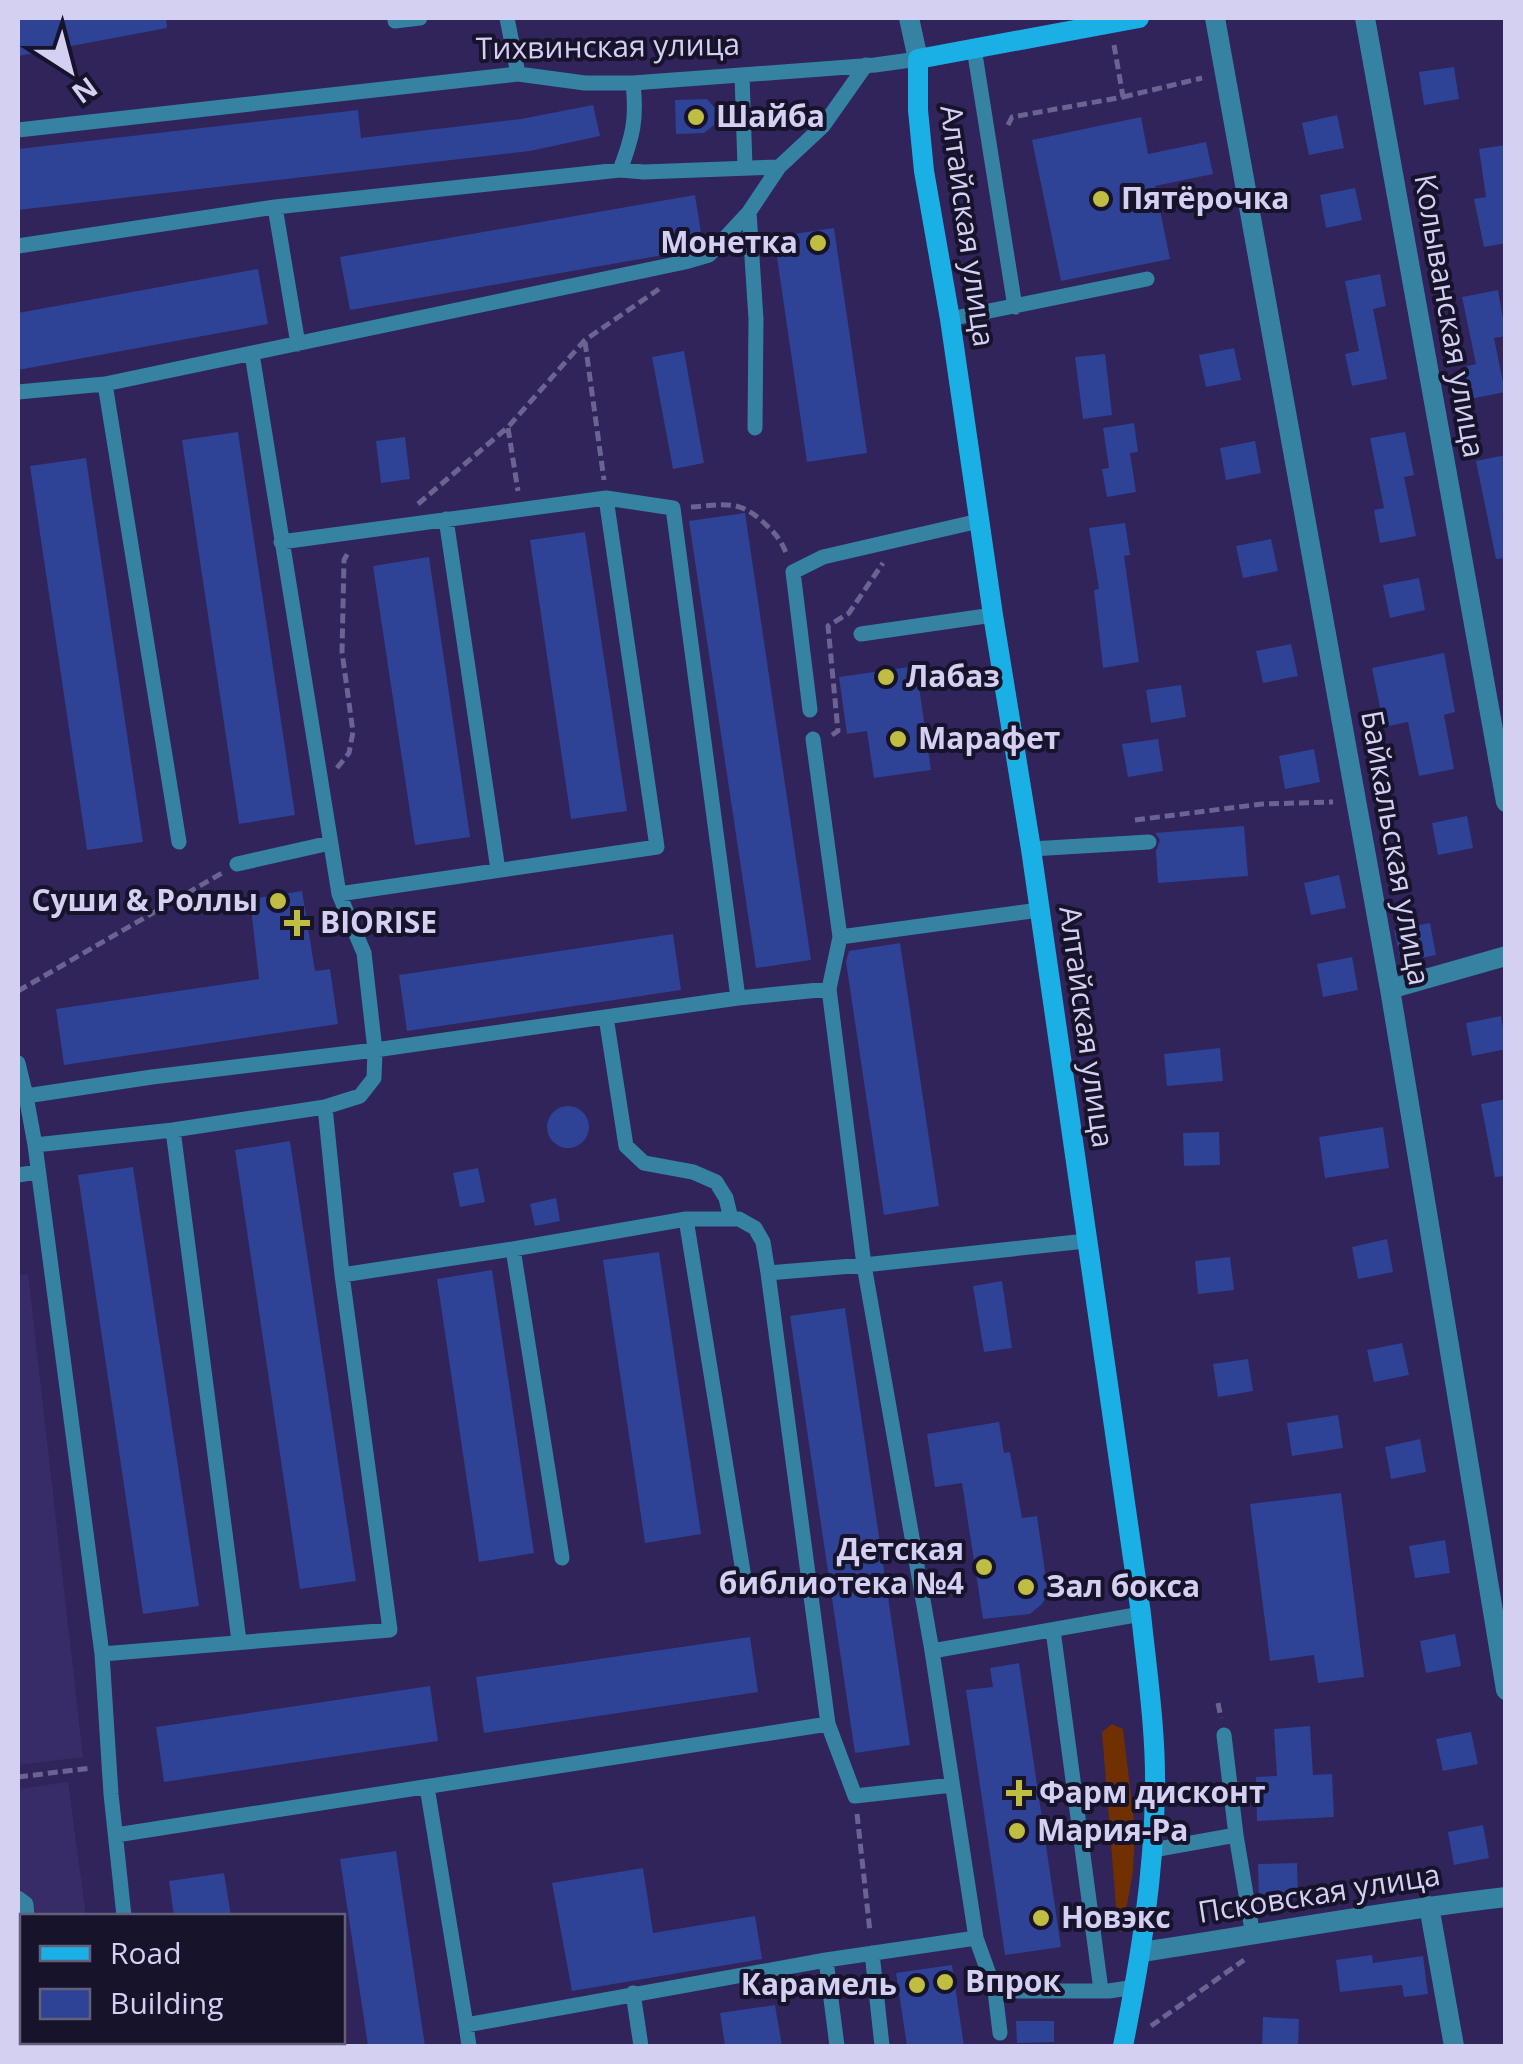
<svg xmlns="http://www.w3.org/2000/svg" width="1523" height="2064" viewBox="0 0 1523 2064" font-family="'Open Sans',sans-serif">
  <rect width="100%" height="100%" fill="#30245a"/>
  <path fill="#382c68" d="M28 1274 83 1757 18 1765V1276Z
    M68 1782 86 1916H22V2042H103L104 2046H18V1789Z"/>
  <path fill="#703000" d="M1112 1724 1123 1729 1135 1830 1133 1872 1122 1932 1118 1931 1102 1732Z"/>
  <path fill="#2e4296" d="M18 18H166L167 28 18 56Z
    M1454 67 1459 99 1424 105 1419 72Z
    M707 99 715 108 714 125 704 133 676 134 675 100Z
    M593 105 600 136 530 151 18 210V149L358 110 361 138 521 119Z
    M1337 115 1344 148 1309 155 1302 123Z
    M1141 117 1148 154 1206 142 1213 174 1155 186 1170 259 1061 281 1032 140Z
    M1506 145V243L1484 247 1474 199 1486 197 1479 149Z
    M1355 188 1362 220 1326 228 1320 195Z
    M695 195 703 245 669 254 350 310 340 257Z
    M834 228 867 453 807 462 774 237Z
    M258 269 268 324 18 370V313Z
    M1380 274 1386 306 1373 309 1387 379 1352 386 1345 354 1359 351 1345 281Z
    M1498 290 1506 336 1494 338 1505 392 1470 399 1464 367 1476 364 1462 297Z
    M1234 348 1241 380 1206 387 1199 355Z
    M684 351 704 463 673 469 652 357Z
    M1105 354 1112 415 1083 419 1075 357Z
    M1134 423 1138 452 1130 453 1136 492 1107 497 1102 469 1109 468 1103 428Z
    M238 432 295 815 239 824 182 440Z
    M1405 432 1414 475 1404 477 1416 536 1380 543 1374 510 1384 508 1370 438Z
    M405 437 410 479 381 483 376 441Z
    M1255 441 1261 473 1226 480 1220 448Z
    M1506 455V558L1496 559 1476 461Z
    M86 458 143 842 87 850 30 466Z
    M745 513 811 960 756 968 689 521Z
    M1125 523 1130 555 1124 556 1139 662 1103 668 1094 590 1099 589 1089 528Z
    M585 532 627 811 571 819 530 540Z
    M1271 539 1278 571 1243 578 1236 546Z
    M429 557 470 837 415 845 373 566Z
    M1419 578 1425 610 1390 618 1383 585Z
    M1291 644 1298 676 1263 683 1256 651Z
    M1444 653 1455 712 1444 715 1454 769 1419 776 1408 722 1384 727 1372 668Z
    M916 666 931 770 874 778 867 731 847 734 839 677Z
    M1181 685 1186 717 1151 723 1146 690Z
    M1158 739 1163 771 1128 777 1122 744Z
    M1314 749 1320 782 1285 789 1279 756Z
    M1467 816 1473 848 1438 855 1432 823Z
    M1244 826 1248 876 1158 883 1156 851 1160 840 1155 833Z
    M1339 875 1346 908 1311 915 1304 883Z
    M302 891 315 971 330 969 338 1024 64 1065 56 1009 259 979 250 899Z
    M1430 923 1436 955 1401 962 1394 930Z
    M673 934 681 990 407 1031 399 975Z
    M900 943 939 1206 884 1215 846 962 849 951Z
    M1352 957 1358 990 1323 997 1317 964Z
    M1501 1016 1506 1049 1472 1056 1466 1023Z
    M1220 1048 1223 1081 1167 1086 1164 1054Z
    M1506 1099V1176L1495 1177 1481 1104Z
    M547 1127a21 21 0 1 1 42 0a21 21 0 1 1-42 0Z
    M1383 1127 1389 1168 1325 1178 1319 1137Z
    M1219 1132 1220 1165 1184 1166 1183 1133Z
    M290 1141 356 1581 300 1589 235 1150Z
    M133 1167 199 1606 143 1614 78 1175Z
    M478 1168 485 1202 460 1207 453 1173Z
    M556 1198 560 1221 535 1226 530 1204Z
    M1387 1239 1393 1272 1358 1279 1352 1247Z
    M659 1252 701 1534 645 1543 603 1260Z
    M1230 1257 1234 1290 1198 1294 1195 1261Z
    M492 1270 534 1553 479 1562 437 1279Z
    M1002 1281 1012 1348 984 1352 973 1286Z
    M845 1308 910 1745 855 1753 790 1316Z
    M1402 1343 1409 1375 1374 1382 1367 1350Z
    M1248 1359 1253 1391 1218 1397 1213 1364Z
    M1338 1415 1343 1448 1292 1456 1287 1423Z
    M999 1422 1004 1453 1010 1452 1022 1518 1037 1516 1048 1593 1042 1604 1030 1614 983 1619 962 1483 935 1487 927 1434Z
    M1420 1439 1426 1472 1391 1479 1385 1447Z
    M1341 1493 1364 1677 1318 1683 1314 1655 1270 1661 1250 1504Z
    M1445 1540 1450 1573 1415 1578 1409 1546Z
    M1455 1634 1461 1666 1426 1673 1420 1641Z
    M750 1637 758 1692 484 1733 476 1677Z
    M1019 1663 1061 1947 1005 1955 966 1690 993 1687 990 1668Z
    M430 1686 438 1741 164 1782 156 1727Z
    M1310 1726 1313 1775 1332 1774 1334 1817 1257 1821 1256 1777 1277 1776 1274 1729Z
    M1471 1732 1478 1764 1443 1771 1436 1739Z
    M1483 1825 1489 1858 1454 1865 1448 1832Z
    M396 1851 425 2046H368L340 1859Z
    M1297 1863 1298 1899 1259 1900 1258 1864Z
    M643 1868 653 1933 755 1916 762 1959 572 1991 552 1883Z
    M224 1873 231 1916H174L169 1881Z
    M1372 1955 1373 1963 1423 1956 1428 1994 1404 1997 1402 1985 1340 1992 1336 1960Z
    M952 1965 964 2046H907L896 1973Z
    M775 2005 782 2046H725L720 2013Z
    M1263 2017 1299 2019 1298 2046H1262Z
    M1016 2021H1054V2042L1017 2043Z"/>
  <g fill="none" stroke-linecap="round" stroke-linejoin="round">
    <path stroke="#6b6391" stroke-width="5" stroke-dasharray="10 5" stroke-linecap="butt" d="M1123 97 1202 78
      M1008 125 1012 117 1123 97 1114 45
      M585 342 604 480
      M508 428 518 491
      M418 504 508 427 585 340 659 289
      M691 507C722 505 738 499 762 521 775 533 780 538 787 555
      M832 735 838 731 828 626 849 613 883 563
      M337 768 349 753 353 732 342 652 344 560 349 551
      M1135 820 1262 804 1333 802
      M18 991 222 873
      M1218 1703 1221 1718
      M18 1777 91 1768
      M857 1814 870 1932
      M1151 2026 1244 1960"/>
    <path stroke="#3582a3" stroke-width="15" d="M507 18 518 74
      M395 21 420 18
      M974 48 1015 307
      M742 75 745 167
      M18 130 518 74 585 83H633L875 65 918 59
      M620 170C633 136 637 119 633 83
      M275 207 298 344
      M749 212 756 319 755 428
      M18 246 275 207 620 170 644 172 779 167
      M950 319 1147 279
      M252 354 339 894
      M105 384 179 842
      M18 392 105 384 685 262 709 255 749 212 779 167 823 126 866 65
      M446 519 498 870
      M281 542 606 498
      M861 634 993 615
      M810 710 793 572 823 557 979 521
      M813 739 840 937 829 989 864 1265 932 1651 1141 1614
      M1031 849 1149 842
      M237 864 330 843
      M840 937 1039 910
      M606 1017 626 1146 644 1163 693 1172 716 1182 726 1198 731 1219
      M18 1063 26 1096 152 1077 375 1050 738 998
      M26 1096 35 1145 102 1654 111 1794 124 1916
      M173 1130 239 1641
      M35 1145 173 1130 325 1107 360 1096 374 1078 375 1050 364 953 339 894 657 847 606 498 673 508 738 998 829 989
      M18 1175 38 1172
      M686 1219 744 1578
      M513 1249 562 1558
      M768 1273 828 1724 855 1796 952 1785
      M342 1275 513 1249 686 1219H739L755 1228 763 1242 768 1273 864 1265 1086 1241
      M1053 1630 1101 1990
      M932 1651 976 1938
      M102 1654 390 1630 342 1275 325 1107
      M427 1787 466 2025 826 1960 976 1938 995 1991H1109L1135 1987
      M116 1835 828 1724
      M1236 1835 1253 1936
      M1153 1850 1236 1835 1224 1735
      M18 1898 26 1904 27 1916
      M872 1953 882 2046
      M826 1960 837 2046
      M995 1991 1000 2033
      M633 1993 641 2046
      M466 2025 469 2046
      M43 2042V2046"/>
    <path stroke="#3582a3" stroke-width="20" d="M1215 18 1390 989 1506 1690
      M1365 18 1506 802
      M1390 989 1506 956
      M1429 1906 1454 2046
      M1142 1952C1263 1934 1384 1911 1506 1897"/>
    <path stroke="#3582a3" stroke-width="20" d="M909 18 918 59"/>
    <path stroke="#1bb0e5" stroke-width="20" d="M1123 2046C1140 1961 1154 1876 1155 1789 1156 1731 1147 1672 1141 1614L1031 849 993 615 950 319 924 171 918 110V59L1139 18"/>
  </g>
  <g fill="#bfbe42" stroke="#17132b" stroke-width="4">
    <circle cx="696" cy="117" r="10"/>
    <circle cx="1101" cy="199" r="10"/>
    <circle cx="818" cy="243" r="10"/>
    <circle cx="886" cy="677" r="10"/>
    <circle cx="898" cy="739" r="10"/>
    <circle cx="278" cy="901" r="10"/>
    <path d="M292 908h10v10h10v10h-10v10h-10v-10h-10v-10h10z"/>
    <circle cx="984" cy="1567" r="10"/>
    <circle cx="1026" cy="1587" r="10"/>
    <path d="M1014 1778h10v10h10v10h-10v10h-10v-10h-10v-10h10z"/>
    <circle cx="1017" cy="1831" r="10"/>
    <circle cx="1041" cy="1918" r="10"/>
    <circle cx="945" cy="1982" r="10"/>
    <circle cx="917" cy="1985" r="10"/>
  </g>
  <g text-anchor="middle" stroke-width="8" stroke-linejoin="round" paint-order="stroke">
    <g font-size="30" fill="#d3d0f2" stroke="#17132b">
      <text transform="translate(608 47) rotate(-1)" y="10">Тихвинская улица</text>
      <text transform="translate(967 226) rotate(82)" y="10">Алтайская улица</text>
      <text transform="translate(1449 316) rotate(80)" y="10">Колыванская улица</text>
      <text transform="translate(1395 848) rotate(80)" y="10">Байкальская улица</text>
      <text transform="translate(1086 1027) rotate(82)" y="10">Алтайская улица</text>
      <text transform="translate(1319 1894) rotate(-9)" y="10">Псковская улица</text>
    </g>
    <g font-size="30" font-weight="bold" fill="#d3d0f2" stroke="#17132b" text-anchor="start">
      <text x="716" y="127">Шайба</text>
      <text x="1121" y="209">Пятёрочка</text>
      <text x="798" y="253" text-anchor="end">Монетка</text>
      <text x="906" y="687">Лабаз</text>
      <text x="918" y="749">Марафет</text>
      <text x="258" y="911" text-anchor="end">Суши &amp; Роллы</text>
      <text x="320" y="933">BIORISE</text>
      <text x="964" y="1560" text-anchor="end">Детская<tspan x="964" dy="34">библиотека №4</tspan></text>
      <text x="1046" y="1597">Зал бокса</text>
      <text x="1039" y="1803">Фарм дисконт</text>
      <text x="1037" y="1841">Мария-Ра</text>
      <text x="1061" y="1928">Новэкс</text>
      <text x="965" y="1992">Впрок</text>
      <text x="897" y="1995" text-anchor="end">Карамель</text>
    </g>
  </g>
  <rect width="1523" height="2064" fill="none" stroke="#d3d0f2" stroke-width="40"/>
  <rect x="20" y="1914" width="325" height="130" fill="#17132b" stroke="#625f7b" stroke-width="2.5"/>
  <rect x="40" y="1946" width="50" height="15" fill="#1bb0e5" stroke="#625f7b" stroke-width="2.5"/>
  <text x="110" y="1964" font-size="30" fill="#d3d0f2">Road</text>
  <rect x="40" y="1989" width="50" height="30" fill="#2e4296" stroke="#625f7b" stroke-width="2.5"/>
  <text x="110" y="2014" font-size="30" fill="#d3d0f2">Building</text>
  <g transform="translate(70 70) rotate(144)" stroke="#17132b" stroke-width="8" paint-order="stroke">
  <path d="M0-8L18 38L0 25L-18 38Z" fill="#d3d0f2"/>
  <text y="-15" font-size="28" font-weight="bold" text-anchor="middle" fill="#d3d0f2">N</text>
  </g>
</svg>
